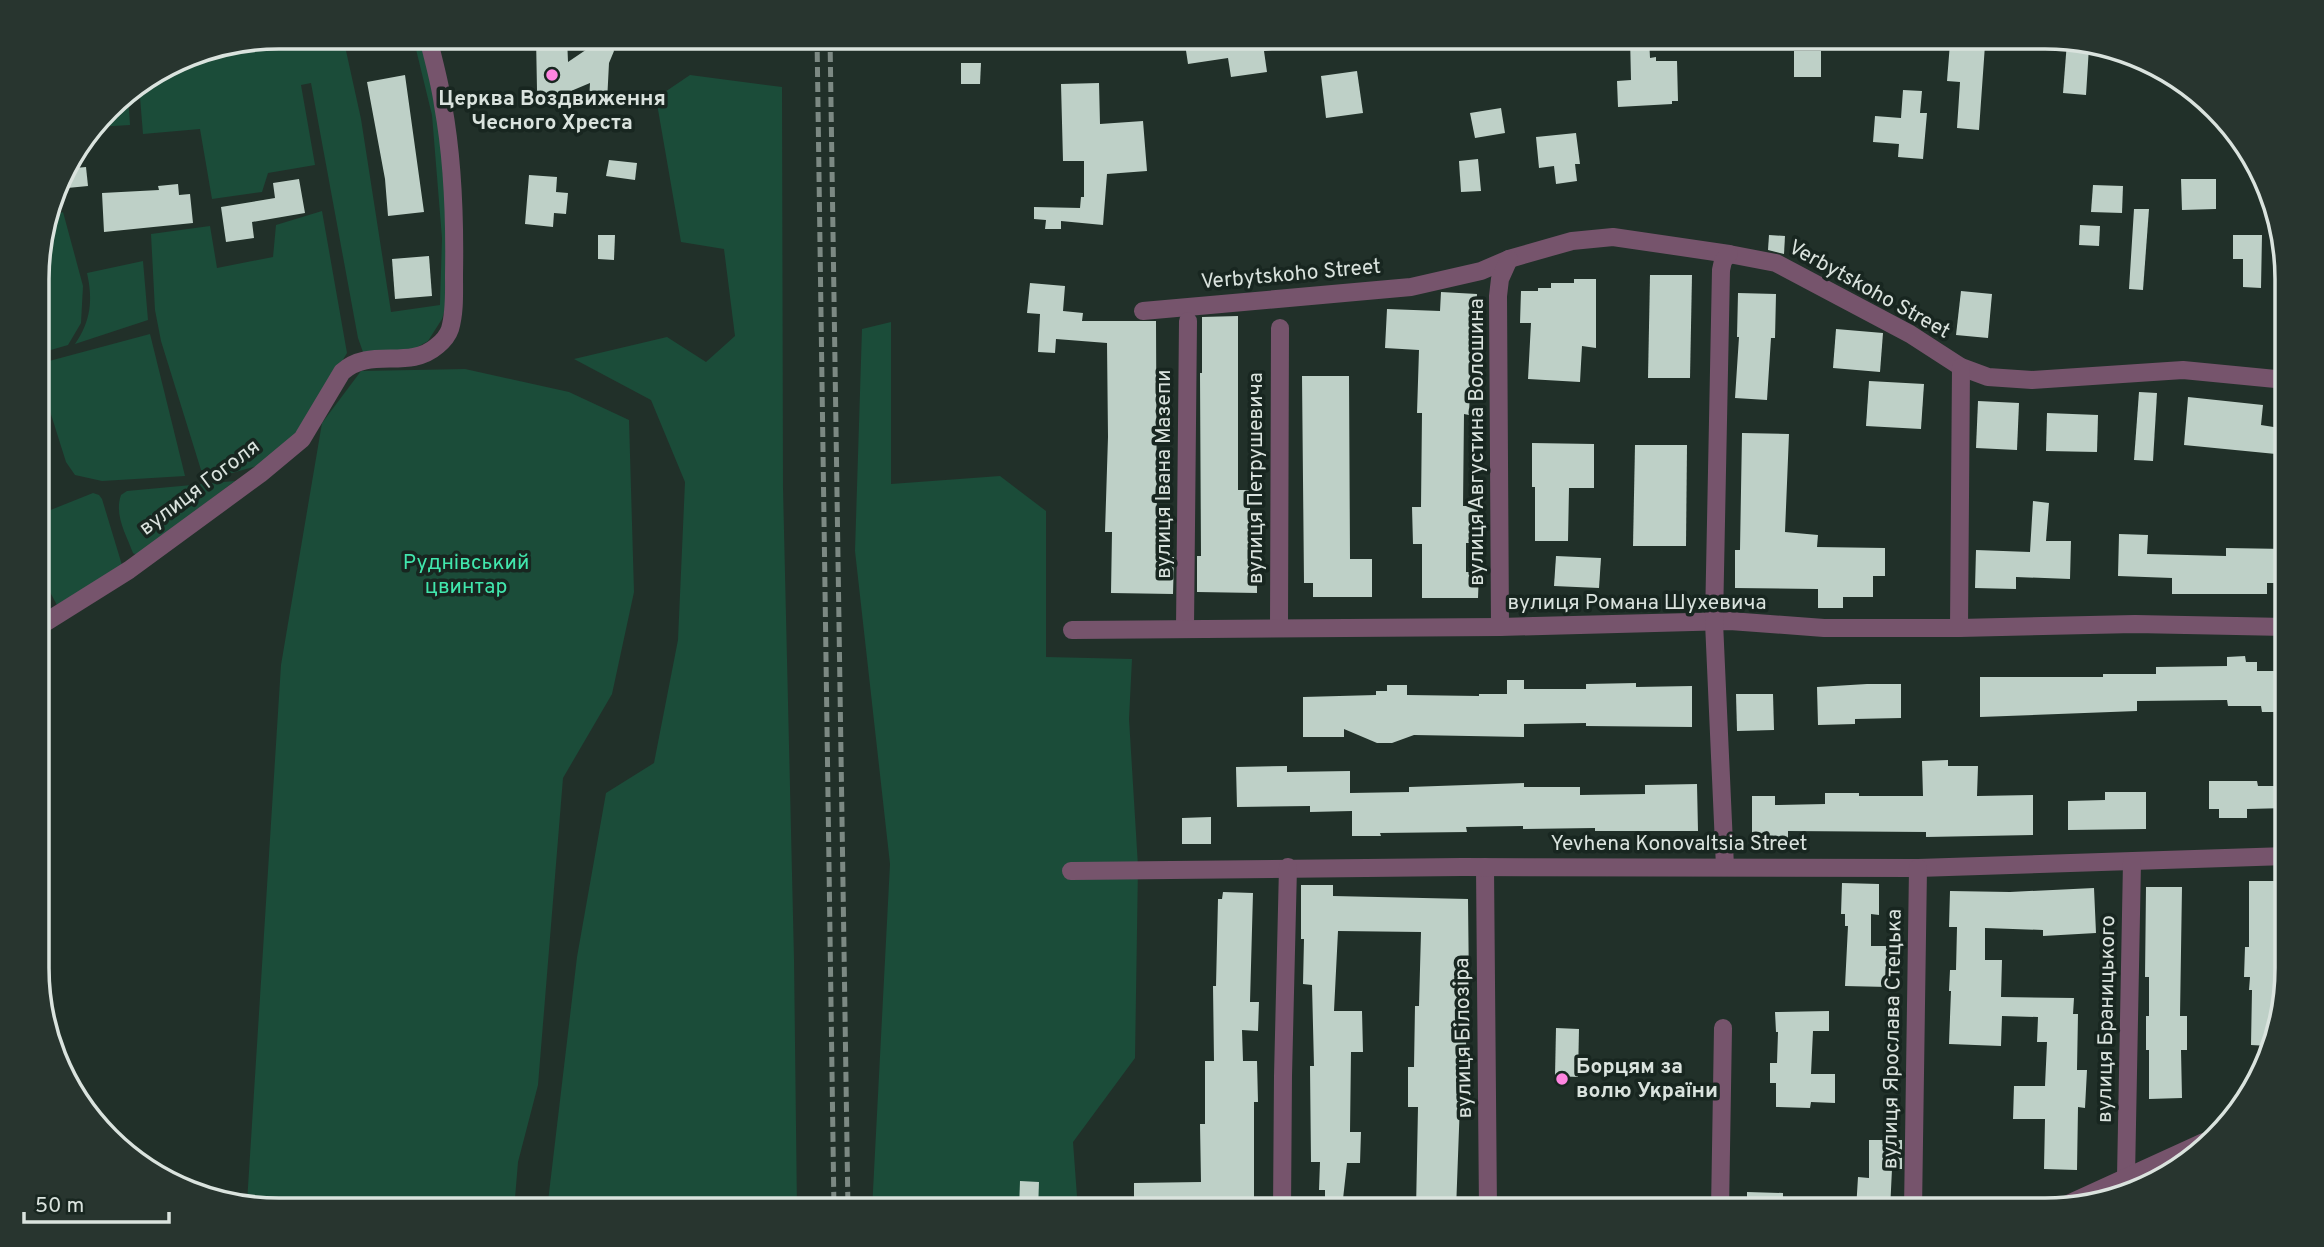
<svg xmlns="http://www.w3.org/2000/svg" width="2324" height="1247" font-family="Overpass,sans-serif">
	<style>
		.green { fill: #1b4c39 }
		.building { fill: #bed0c7 }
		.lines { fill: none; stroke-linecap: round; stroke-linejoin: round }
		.street { stroke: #76546c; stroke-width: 18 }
		.rail { stroke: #7c8983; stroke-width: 5; stroke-dasharray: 10 5; stroke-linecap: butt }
		.poi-dot { fill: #fe85e0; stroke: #182620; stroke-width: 2.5 }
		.labels { text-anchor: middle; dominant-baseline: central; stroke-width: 7; stroke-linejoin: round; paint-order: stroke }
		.poi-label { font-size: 21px; font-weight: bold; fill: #dae3de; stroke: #182620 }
		.street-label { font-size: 21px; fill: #dae3de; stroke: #182620 }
		.park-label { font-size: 21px; fill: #41e7ad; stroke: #182620 }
		.rim { fill: none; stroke: #dae3de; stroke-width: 3.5 }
	</style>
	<rect width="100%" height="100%" fill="#213029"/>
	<g class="green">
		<polygon points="279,37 343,37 361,119 391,312 440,305 442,238 432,115 413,37 422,37 442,130 449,237 446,306 442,319 428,341 407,353 393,355 363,352 358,338 311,83 301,85 315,165 268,173 262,192 212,199 200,129 143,134 139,85 187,55"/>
		<polygon points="690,75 782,87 783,488 794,959 797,1210 547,1210 577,957 606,793 654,763 678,640 685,482 651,400 574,359 667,337 706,362 735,336 724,249 681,242 656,98"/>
		<polygon points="128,92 130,125 96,127 119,97"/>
		<polygon points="322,211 347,353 296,437 267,463 232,473 207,472 201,470 161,341 155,310 151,234 210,226 217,268 273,257 276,225"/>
		<polygon points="63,212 83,286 81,323 68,345 37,354 37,263 49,218"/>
		<path d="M143,261L148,320L75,344C91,321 93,300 87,273Z"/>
		<polygon points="891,322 891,484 1000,476 1046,511 1046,657 1132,659 1129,719 1138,866 1135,1058 1073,1142 1078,1210 872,1210 890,864 855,551 862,329"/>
		<polygon points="150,334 185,476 102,481 75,475 66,462 38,373 38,364"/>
		<polygon points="465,369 569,392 629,420 634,592 612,694 563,778 538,1085 518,1162 514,1210 279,1210 247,1203 281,665 322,423 361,371"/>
		<path d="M235,481L136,555L133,553C126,534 114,515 121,495L127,491Z"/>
		<polygon points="93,493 99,495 102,499 122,565 57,605 38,570 38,515"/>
	</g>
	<g class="building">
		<polygon points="536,37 567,37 568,62 599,41 606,41 611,45 614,51 609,63 607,102 589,102 590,83 552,99 539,94 537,90"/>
		<polygon points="1184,37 1201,37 1202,41 1228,37 1296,37 1296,47 1264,51 1267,72 1231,77 1228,58 1188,64"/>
		<polygon points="1630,37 1649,37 1650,58 1656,57 1656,61 1677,61 1678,101 1672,101 1672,104 1618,107 1617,81 1631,80"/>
		<polygon points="2067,42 2089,47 2086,95 2063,93"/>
		<polygon points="1950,43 1985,45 1979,130 1957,128 1960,82 1947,81"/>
		<rect x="1794" y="51" width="27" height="26"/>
		<polygon points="961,63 981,63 980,84 961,84"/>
		<polygon points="1357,71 1363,113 1326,118 1321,76"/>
		<polygon points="405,75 424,212 388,216 385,179 367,82"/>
		<polygon points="1099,83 1100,124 1143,121 1147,171 1107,174 1103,225 1061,221 1061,229 1045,229 1046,220 1034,219 1034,207 1080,208 1081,197 1084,197 1084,161 1063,161 1061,84"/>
		<polygon points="1903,90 1922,91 1920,113 1927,113 1923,159 1898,157 1899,144 1873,142 1875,116 1901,118"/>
		<polygon points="1501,108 1505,133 1475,138 1470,113"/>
		<polygon points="1576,133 1580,164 1575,164 1577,181 1556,184 1554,166 1539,168 1536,137"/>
		<polygon points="1478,159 1481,191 1461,192 1459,161"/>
		<polygon points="609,160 637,163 635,180 606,176"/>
		<polygon points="86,167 88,186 57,189 64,169"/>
		<polygon points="529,175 557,177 556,192 568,193 566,214 554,213 553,227 525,224"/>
		<polygon points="299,179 305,213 252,222 254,238 226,242 221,207 275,198 273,183"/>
		<polygon points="2181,179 2216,179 2216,209 2182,210"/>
		<polygon points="178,184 179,195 190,194 193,223 104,232 102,193 159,190 158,186"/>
		<polygon points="2093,185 2123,186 2122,213 2091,212"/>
		<polygon points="2134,209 2149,209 2143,290 2129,289"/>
		<polygon points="2080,225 2100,226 2099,246 2079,245"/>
		<polygon points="598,235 615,235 614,260 598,259"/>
		<polygon points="1769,235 1785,236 1784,254 1768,250"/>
		<polygon points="2233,235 2262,235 2261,288 2243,287 2243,259 2233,259"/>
		<polygon points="429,256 432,296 395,299 392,259"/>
		<polygon points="1650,275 1692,275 1690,378 1648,378"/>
		<polygon points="1574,279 1596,279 1596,348 1582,346 1580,382 1528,379 1531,323 1520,323 1521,291 1538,291 1538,288 1551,288 1551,283 1574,283"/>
		<polygon points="1030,283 1065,286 1063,311 1083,313 1082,321 1156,321 1157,557 1174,557 1173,594 1111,593 1112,532 1105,532 1108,437 1107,343 1056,339 1055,353 1038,352 1040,314 1027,313"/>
		<polygon points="1961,291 1992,294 1988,338 1956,335"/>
		<polygon points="1441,292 1477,294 1473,357 1471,357 1469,415 1464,414 1463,506 1478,506 1478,543 1466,543 1466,572 1479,572 1478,598 1422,598 1422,544 1413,544 1412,507 1421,507 1422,413 1417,413 1419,350 1385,348 1387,309 1440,311"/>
		<polygon points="1738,293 1776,294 1775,338 1771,338 1767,400 1735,398 1739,337 1737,337"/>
		<polygon points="1238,316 1238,490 1250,490 1250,556 1257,556 1257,593 1197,592 1197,556 1201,556 1200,373 1202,373 1202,317"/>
		<polygon points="1836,329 1883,333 1880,372 1833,368"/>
		<polygon points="1302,376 1349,376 1350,559 1372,559 1372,597 1313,597 1313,583 1304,583"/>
		<polygon points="1869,381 1924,384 1921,429 1866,426"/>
		<polygon points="2139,392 2157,393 2153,461 2134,460"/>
		<polygon points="2188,397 2263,405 2261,425 2286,429 2286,455 2184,445"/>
		<polygon points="1978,401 2019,403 2017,450 1976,448"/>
		<polygon points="2047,413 2098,415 2097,452 2046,451"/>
		<polygon points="1742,433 1789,434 1785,532 1818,535 1817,547 1885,548 1885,576 1873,576 1873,597 1843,597 1843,608 1818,608 1818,589 1735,588 1735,550 1740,550"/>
		<polygon points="1532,443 1594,444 1594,488 1569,488 1568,541 1535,541 1535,487 1532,487"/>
		<polygon points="1635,445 1687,445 1686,546 1633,546"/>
		<polygon points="2033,501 2049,503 2046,541 2071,541 2070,579 2016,577 2016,589 1975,588 1976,550 2030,552"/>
		<polygon points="2119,534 2148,535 2147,554 2226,556 2226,548 2286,549 2286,583 2267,583 2267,594 2172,594 2172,578 2118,576"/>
		<polygon points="1556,556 1601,558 1599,588 1554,586"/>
		<polygon points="2245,656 2246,662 2257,662 2257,671 2286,671 2287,712 2262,712 2261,706 2228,706 2227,700 2137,701 2137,711 1980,717 1980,677 2103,677 2103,674 2156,674 2156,667 2227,666 2227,657"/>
		<polygon points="1507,680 1524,680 1524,689 1586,689 1586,684 1636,683 1636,687 1692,686 1692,727 1586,726 1586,723 1524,724 1524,737 1414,735 1392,743 1377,743 1344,729 1344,737 1303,737 1303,697 1376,695 1376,691 1387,691 1387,685 1407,685 1407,695 1479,696 1479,694 1507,694"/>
		<polygon points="1867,684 1901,684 1901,718 1855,719 1855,724 1818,725 1817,687"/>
		<polygon points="1736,694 1773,694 1774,730 1737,731"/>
		<polygon points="1948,760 1948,766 1978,766 1977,796 2033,795 2033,835 1926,837 1926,832 1788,831 1788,838 1752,839 1752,796 1775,796 1775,805 1825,804 1825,793 1859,793 1859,796 1923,796 1922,761"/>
		<polygon points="1287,766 1287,772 1350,771 1350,793 1409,792 1409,787 1524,783 1524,787 1580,787 1580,795 1645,794 1645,785 1697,784 1698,831 1595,831 1595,828 1523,829 1523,826 1466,827 1467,832 1380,833 1381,836 1352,836 1352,811 1310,812 1310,806 1237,807 1236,767"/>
		<polygon points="2209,781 2257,781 2258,786 2287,786 2287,808 2247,809 2247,818 2219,818 2219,809 2209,809"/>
		<polygon points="2105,792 2146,792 2146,829 2068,830 2068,801 2105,800"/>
		<polygon points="1211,817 1211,844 1182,844 1182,818"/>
		<polygon points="2249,881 2287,881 2286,972 2269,1046 2251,1045 2252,990 2249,990 2250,977 2244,977 2245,947 2249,947"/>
		<polygon points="1842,883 1879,884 1879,915 1871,914 1871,946 1890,946 1888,987 1845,986 1848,926 1845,926 1845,914 1841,914"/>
		<polygon points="1301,885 1333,885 1333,896 1468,899 1469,990 1467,990 1466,1048 1462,1048 1456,1210 1416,1210 1418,1107 1408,1107 1408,1067 1414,1067 1415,1006 1419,1006 1421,932 1338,931 1334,1011 1362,1011 1363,1052 1351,1052 1350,1132 1361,1132 1360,1163 1347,1163 1343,1199 1325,1198 1325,1190 1319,1190 1320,1162 1311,1162 1310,1066 1314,1066 1312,985 1303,984 1304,939 1301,939"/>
		<polygon points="2146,887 2182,887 2180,1016 2187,1016 2187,1050 2181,1050 2182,1098 2149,1099 2149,1050 2146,1050 2146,1016 2149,1016 2149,977 2145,977"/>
		<polygon points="2094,888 2096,933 2043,936 2043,930 1985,928 1985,960 2002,960 2001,997 2074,998 2073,1014 2078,1014 2077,1070 2087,1070 2085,1108 2078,1107 2077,1170 2044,1169 2045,1119 2013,1119 2014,1086 2045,1086 2047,1042 2037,1042 2038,1017 2002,1016 2001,1046 1949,1044 1951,991 1949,991 1950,970 1956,970 1957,927 1949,927 1950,891 2010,892"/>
		<polygon points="1223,892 1253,893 1250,1002 1259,1002 1258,1031 1242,1030 1243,1061 1257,1061 1258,1102 1254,1102 1254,1210 1134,1210 1134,1183 1201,1182 1200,1124 1205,1124 1205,1061 1214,1061 1213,986 1216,986 1218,899 1222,899"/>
		<polygon points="1829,1011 1829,1031 1813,1031 1811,1074 1835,1074 1835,1103 1811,1102 1810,1108 1776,1107 1776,1083 1770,1083 1770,1063 1777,1063 1778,1032 1776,1032 1775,1012"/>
		<polygon points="1556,1028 1579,1029 1578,1077 1555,1076"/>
		<polygon points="1869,1140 1902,1140 1902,1169 1892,1169 1890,1210 1856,1210 1858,1177 1869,1178"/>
		<polygon points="1020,1181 1039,1182 1038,1210 1019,1210"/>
		<polygon points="1747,1192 1783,1193 1783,1210 1747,1210"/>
	</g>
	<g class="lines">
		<g class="street">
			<polyline points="1143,311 1411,287 1481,271 1509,259 1572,241 1613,237 1729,254 1776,263 1910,334 1961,367 1988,377 2032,380 2183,370 2286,380"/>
			<path d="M38,627L129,570L260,474L302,439L342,372C371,346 408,371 437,346C442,342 448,335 450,329C455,312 454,293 454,275C455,219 453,160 443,105C440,82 433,59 428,37"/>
			<polyline points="1279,627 1280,328"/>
			<polyline points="1500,627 1498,296 1500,279 1509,259"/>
			<polyline points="1185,628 1188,321"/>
			<polyline points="1959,628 1961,367"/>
			<polyline points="1072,630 1500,627 1730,621 1824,628 1959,628 2135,624 2286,627"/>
			<polyline points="1485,867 1488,1210"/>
			<polyline points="1725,867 1714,622 1721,270 1723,261 1729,254"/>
			<polyline points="1071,871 1462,867 1918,868 2287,856"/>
			<polyline points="2126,1177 2132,862"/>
			<polyline points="1282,1210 1283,1076 1288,867"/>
			<polyline points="1720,1210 1723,1028"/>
			<polyline points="1913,1210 1918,868"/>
			<polyline points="2055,1210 2204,1142"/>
		</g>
		<g class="rail">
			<polyline points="817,37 834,1210"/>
			<polyline points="830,37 848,1210"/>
		</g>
	</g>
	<g class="poi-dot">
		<circle cx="552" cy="75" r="7"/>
		<circle cx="1562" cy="1079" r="7"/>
	</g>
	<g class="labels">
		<g class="poi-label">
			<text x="552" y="99">Церква Воздвиження<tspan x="552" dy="24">Чесного Хреста</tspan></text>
			<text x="1576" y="1067" text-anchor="start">Борцям за<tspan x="1576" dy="24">волю України</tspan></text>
		</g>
		<g class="street-label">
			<text transform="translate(1291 275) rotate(-5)">Verbytskoho Street</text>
			<text transform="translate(1869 290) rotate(29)">Verbytskoho Street</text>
			<text transform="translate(1477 442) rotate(-90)">вулиця Августина Волошина</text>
			<text transform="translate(1164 474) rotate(-90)">вулиця Івана Мазепи</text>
			<text transform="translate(1256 478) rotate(-90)">вулиця Петрушевича</text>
			<text transform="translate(200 488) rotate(-37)">вулиця Гоголя</text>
			<text x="1637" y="603">вулиця Романа Шухевича</text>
			<text x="1679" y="844">Yevhena Konovaltsia Street</text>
			<text transform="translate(2107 1019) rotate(-89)">вулиця Браницького</text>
			<text transform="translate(1464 1038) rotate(-91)">вулиця Білозіра</text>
			<text transform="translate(1893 1039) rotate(-89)">вулиця Ярослава Стецька</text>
		</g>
		<g class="park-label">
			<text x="466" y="563">Руднівський<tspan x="466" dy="24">цвинтар</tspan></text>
		</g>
	</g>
	<path d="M0 0H2324V1247H0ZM279 49H2045A230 230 0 0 1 2275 279V968A230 230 0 0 1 2045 1198H279A230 230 0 0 1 49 968V279A230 230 0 0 1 279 49Z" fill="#28352f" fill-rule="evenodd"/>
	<path class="rim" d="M279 49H2045A230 230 0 0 1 2275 279V968A230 230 0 0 1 2045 1198H279A230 230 0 0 1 49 968V279A230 230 0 0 1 279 49Z"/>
	<path d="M24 1212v10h145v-10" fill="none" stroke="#dae3de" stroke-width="3.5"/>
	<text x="35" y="1212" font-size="21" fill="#dae3de" stroke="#182620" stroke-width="5" paint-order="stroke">50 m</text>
</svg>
